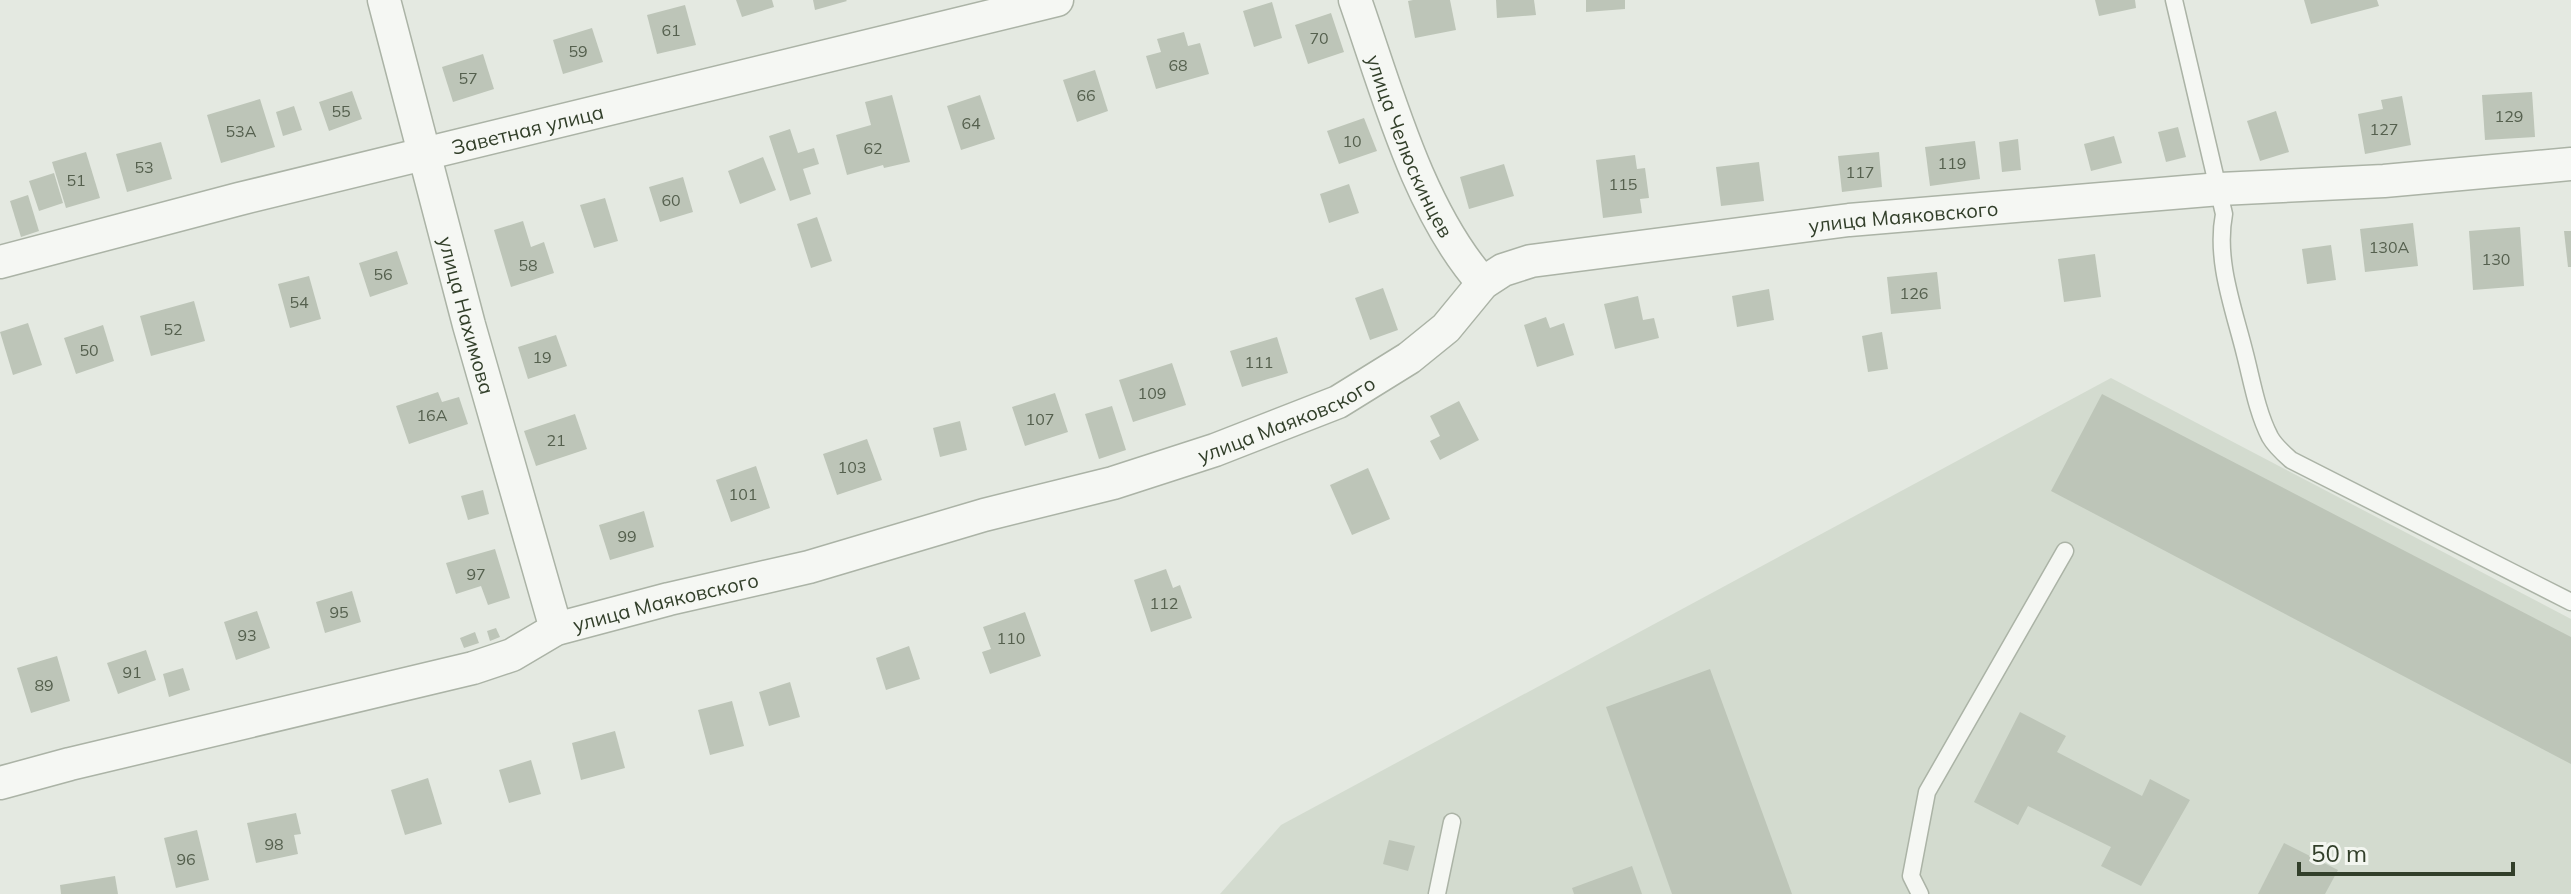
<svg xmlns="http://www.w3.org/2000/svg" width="2571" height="894" font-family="Mulish,sans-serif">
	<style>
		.built { fill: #d3dbcf }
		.building { fill: #bdc5b8 }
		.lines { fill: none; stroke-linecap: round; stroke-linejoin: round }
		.service-casing { stroke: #abb3a6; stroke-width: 19 }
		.minor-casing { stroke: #abb3a6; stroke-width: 35 }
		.service { stroke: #f5f7f3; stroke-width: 16 }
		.minor { stroke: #f5f7f3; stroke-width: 32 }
		.labels { text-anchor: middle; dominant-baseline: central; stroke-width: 8; stroke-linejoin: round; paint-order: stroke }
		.number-label { font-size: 16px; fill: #55604e }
		.street-label { font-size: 20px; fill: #323f2a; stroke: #f3f6f0 }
	</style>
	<rect width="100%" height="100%" fill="#e4e9e1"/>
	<polygon class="built" points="2111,378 2571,619 2571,894 1220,894 1281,825"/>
	<g class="building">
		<polygon points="736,0 772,0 774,7 742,17"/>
		<polygon points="813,0 846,0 847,1 815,10"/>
		<polygon points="1413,0 1450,0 1456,30 1415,38 1408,1"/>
		<polygon points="1496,0 1534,0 1536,15 1497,18"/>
		<polygon points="1586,0 1625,0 1625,9 1586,12"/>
		<polygon points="2095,0 2135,0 2136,8 2099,16"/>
		<polygon points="2304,0 2377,0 2379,6 2311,24"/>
		<polygon points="1272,2 1282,38 1254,47 1243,11"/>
		<polygon points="685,5 696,45 657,54 647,15"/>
		<polygon points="1331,13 1344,52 1308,64 1295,25"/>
		<polygon points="592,28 603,62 563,74 553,40"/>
		<polygon points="1184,32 1188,46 1200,43 1209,74 1156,89 1146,56 1161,52 1157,39"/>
		<polygon points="483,54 494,89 453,102 442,67"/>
		<polygon points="1095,70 1108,111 1077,122 1063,80"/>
		<polygon points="352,91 362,119 329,131 319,102"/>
		<polygon points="2532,92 2535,137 2485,140 2482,95"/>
		<polygon points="892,95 910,162 884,168 883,165 847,175 836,135 871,125 865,102"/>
		<polygon points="980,95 995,139 961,150 947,106"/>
		<polygon points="2402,96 2411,145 2365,154 2358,114 2383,109 2381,100"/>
		<polygon points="260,99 275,147 221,163 207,115"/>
		<polygon points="294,106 302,130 283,136 276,112"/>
		<polygon points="2276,111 2289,152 2260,161 2247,121"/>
		<polygon points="1364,118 1377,151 1339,164 1327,131"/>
		<polygon points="2178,127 2186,157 2166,162 2158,132"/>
		<polygon points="790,129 798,153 814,148 819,164 803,169 811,194 790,201 769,136"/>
		<polygon points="2114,136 2122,163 2091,171 2084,144"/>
		<polygon points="2018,139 2021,170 2002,172 1999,142"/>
		<polygon points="1975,141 1980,179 1930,186 1925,147"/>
		<polygon points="161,142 172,179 127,192 116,154"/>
		<polygon points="86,152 100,198 66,208 52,162"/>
		<polygon points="1879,152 1882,187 1842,192 1838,156"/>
		<polygon points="1635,155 1637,169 1645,168 1649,198 1640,199 1642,213 1603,218 1596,160"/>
		<polygon points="763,157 776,190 740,204 728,171"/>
		<polygon points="1759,162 1764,201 1721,206 1716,167"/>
		<polygon points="1504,164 1514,196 1469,209 1460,177"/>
		<polygon points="54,173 63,203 39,211 29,181"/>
		<polygon points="683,177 693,212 660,222 649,187"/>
		<polygon points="1349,184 1359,213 1329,223 1320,194"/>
		<polygon points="28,195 39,231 21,237 10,201"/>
		<polygon points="605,198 618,241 594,248 580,205"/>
		<polygon points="817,217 832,261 811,268 797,224"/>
		<polygon points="523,221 531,247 544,242 554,273 511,287 494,230"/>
		<polygon points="2413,223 2418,266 2365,272 2360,229"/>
		<polygon points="2520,227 2524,286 2473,290 2469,231"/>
		<polygon points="2564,231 2571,231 2571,267 2568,267"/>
		<polygon points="2331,245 2336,280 2307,284 2302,249"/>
		<polygon points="397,251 408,284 370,297 359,263"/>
		<polygon points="2095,254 2101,297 2064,302 2058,259"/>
		<polygon points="1937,272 1941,309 1891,314 1887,277"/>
		<polygon points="309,276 321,319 290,328 278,284"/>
		<polygon points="1383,288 1398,330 1370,340 1355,298"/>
		<polygon points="1769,289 1774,320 1737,327 1732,296"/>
		<polygon points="1638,296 1643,320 1654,318 1659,338 1615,349 1604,304"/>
		<polygon points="194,301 205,341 151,356 140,316"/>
		<polygon points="1546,317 1550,328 1564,323 1574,355 1537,367 1524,325"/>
		<polygon points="28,323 42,365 13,375 0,332"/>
		<polygon points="103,325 114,361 76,374 64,338"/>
		<polygon points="1882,332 1888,369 1868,372 1862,336"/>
		<polygon points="556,335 567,366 528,379 518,347"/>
		<polygon points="1277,337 1288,373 1242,387 1230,351"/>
		<polygon points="1172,363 1186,405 1133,422 1119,380"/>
		<polygon points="438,392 442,402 459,397 468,424 409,444 396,406"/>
		<polygon points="1055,393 1068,432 1025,446 1012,407"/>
		<polygon points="2102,394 2571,637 2571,764 2051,491"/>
		<polygon points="1459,401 1479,440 1440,460 1430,441 1440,436 1430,416"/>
		<polygon points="1112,406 1126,450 1099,459 1085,414"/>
		<polygon points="575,414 587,449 536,466 524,431"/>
		<polygon points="960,421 967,450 940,457 933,428"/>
		<polygon points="867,439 882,480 837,495 823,454"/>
		<polygon points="756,466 770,508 731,522 716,480"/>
		<polygon points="1368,468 1390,519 1352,535 1330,485"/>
		<polygon points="483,490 489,514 468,520 461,496"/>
		<polygon points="644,511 654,547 610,560 599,525"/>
		<polygon points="495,549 510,598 488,605 481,586 456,594 446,563"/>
		<polygon points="1166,569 1173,588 1180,585 1192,618 1151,632 1134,580"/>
		<polygon points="352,591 361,622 325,633 316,602"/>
		<polygon points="257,611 270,648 236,660 224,622"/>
		<polygon points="1025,612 1041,656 990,674 982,652 991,649 983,627"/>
		<polygon points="496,628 500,637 490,641 487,631"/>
		<polygon points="475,632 479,643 464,648 460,638"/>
		<polygon points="909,646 920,679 886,690 876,658"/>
		<polygon points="146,650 156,680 118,694 107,663"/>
		<polygon points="57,656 70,701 31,713 17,668"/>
		<polygon points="183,668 190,690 169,697 163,674"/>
		<polygon points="1710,669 1792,894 1672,894 1606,707"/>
		<polygon points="790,682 800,717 769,726 759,692"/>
		<polygon points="732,701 744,746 710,755 698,710"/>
		<polygon points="2020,712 2066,736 2057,752 2142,796 2150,779 2190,800 2141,886 2101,866 2111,847 2028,806 2018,825 1974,802"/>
		<polygon points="615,731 625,768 581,780 572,743"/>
		<polygon points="531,760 541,794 509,803 499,770"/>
		<polygon points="428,778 442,824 405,835 391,790"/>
		<polygon points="296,813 301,834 294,835 298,854 256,863 247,823"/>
		<polygon points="197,830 209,880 176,888 164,838"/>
		<polygon points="1389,840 1415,846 1408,871 1383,864"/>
		<polygon points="2284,843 2338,870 2325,894 2258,894"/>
		<polygon points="1632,866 1642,894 1574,894 1572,888"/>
		<polygon points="115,876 118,894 61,894 60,885"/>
	</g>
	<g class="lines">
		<defs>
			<g id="service">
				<path d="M2174,0L2224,214C2215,261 2234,309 2245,354C2252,381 2257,412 2270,437C2275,446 2283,453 2291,460L2571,602"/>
				<polyline points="1437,894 1452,822"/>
				<polyline points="1920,894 1911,876 1927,792 2065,551"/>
			</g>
			<g id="minor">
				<path id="s1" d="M384,0L469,325L556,629"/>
				<path id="s2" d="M1355,0C1387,91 1418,210 1483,283"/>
				<path id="s3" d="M0,262L239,199L1057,0"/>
				<path id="s4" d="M0,783L70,764L473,668L512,655L556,629L669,599L809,567L984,515L1113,483L1215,450L1338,402L1409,358L1446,328L1483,283L1503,270L1531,261L1849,220L2220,189L2384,181L2571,164"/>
			</g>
		</defs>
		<use href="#service" class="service-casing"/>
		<use href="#minor" class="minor-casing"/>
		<use href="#service" class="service"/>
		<use href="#minor" class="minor"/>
	</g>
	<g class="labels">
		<g class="number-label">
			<text x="671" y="30">61</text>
			<text x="1319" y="38">70</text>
			<text x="578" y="51">59</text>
			<text x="1178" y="65">68</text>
			<text x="468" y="78">57</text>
			<text x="1086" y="95">66</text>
			<text x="341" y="111">55</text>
			<text x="2509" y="116">129</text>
			<text x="971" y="123">64</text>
			<text x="2384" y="129">127</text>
			<text x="241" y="131">53А</text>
			<text x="1352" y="141">10</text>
			<text x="873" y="148">62</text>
			<text x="1952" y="163">119</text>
			<text x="144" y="167">53</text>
			<text x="1860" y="172">117</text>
			<text x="76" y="180">51</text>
			<text x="1623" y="184">115</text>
			<text x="671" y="200">60</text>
			<text x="2389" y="247">130А</text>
			<text x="2496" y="259">130</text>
			<text x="528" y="265">58</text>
			<text x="383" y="274">56</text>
			<text x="1914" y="293">126</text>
			<text x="299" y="302">54</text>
			<text x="173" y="329">52</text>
			<text x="89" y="350">50</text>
			<text x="542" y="357">19</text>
			<text x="1259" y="362">111</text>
			<text x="1152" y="393">109</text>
			<text x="432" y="415">16А</text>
			<text x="1040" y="419">107</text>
			<text x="556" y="440">21</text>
			<text x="852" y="467">103</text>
			<text x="743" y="494">101</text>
			<text x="627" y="536">99</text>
			<text x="476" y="574">97</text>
			<text x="1164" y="603">112</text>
			<text x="339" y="612">95</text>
			<text x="247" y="635">93</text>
			<text x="1011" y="638">110</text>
			<text x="132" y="672">91</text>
			<text x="44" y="685">89</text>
			<text x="274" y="844">98</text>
			<text x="186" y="859">96</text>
		</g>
		<g class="street-label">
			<text stroke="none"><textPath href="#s3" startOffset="544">Заветная улица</textPath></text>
			<text stroke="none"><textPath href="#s2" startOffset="156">улица Челюскинцев</textPath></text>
			<text stroke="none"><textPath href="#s4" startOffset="2012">улица Маяковского</textPath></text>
			<text stroke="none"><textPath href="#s1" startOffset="326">улица Нахимова</textPath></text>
			<text stroke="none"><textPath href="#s4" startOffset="1340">улица Маяковского</textPath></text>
			<text stroke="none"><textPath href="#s4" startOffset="692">улица Маяковского</textPath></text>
		</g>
	</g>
	<path d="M2299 862v12h214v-12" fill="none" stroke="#323f2a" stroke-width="4"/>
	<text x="2311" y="862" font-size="24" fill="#323f2a" stroke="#f3f6f0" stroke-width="6" paint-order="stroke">50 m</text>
</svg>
